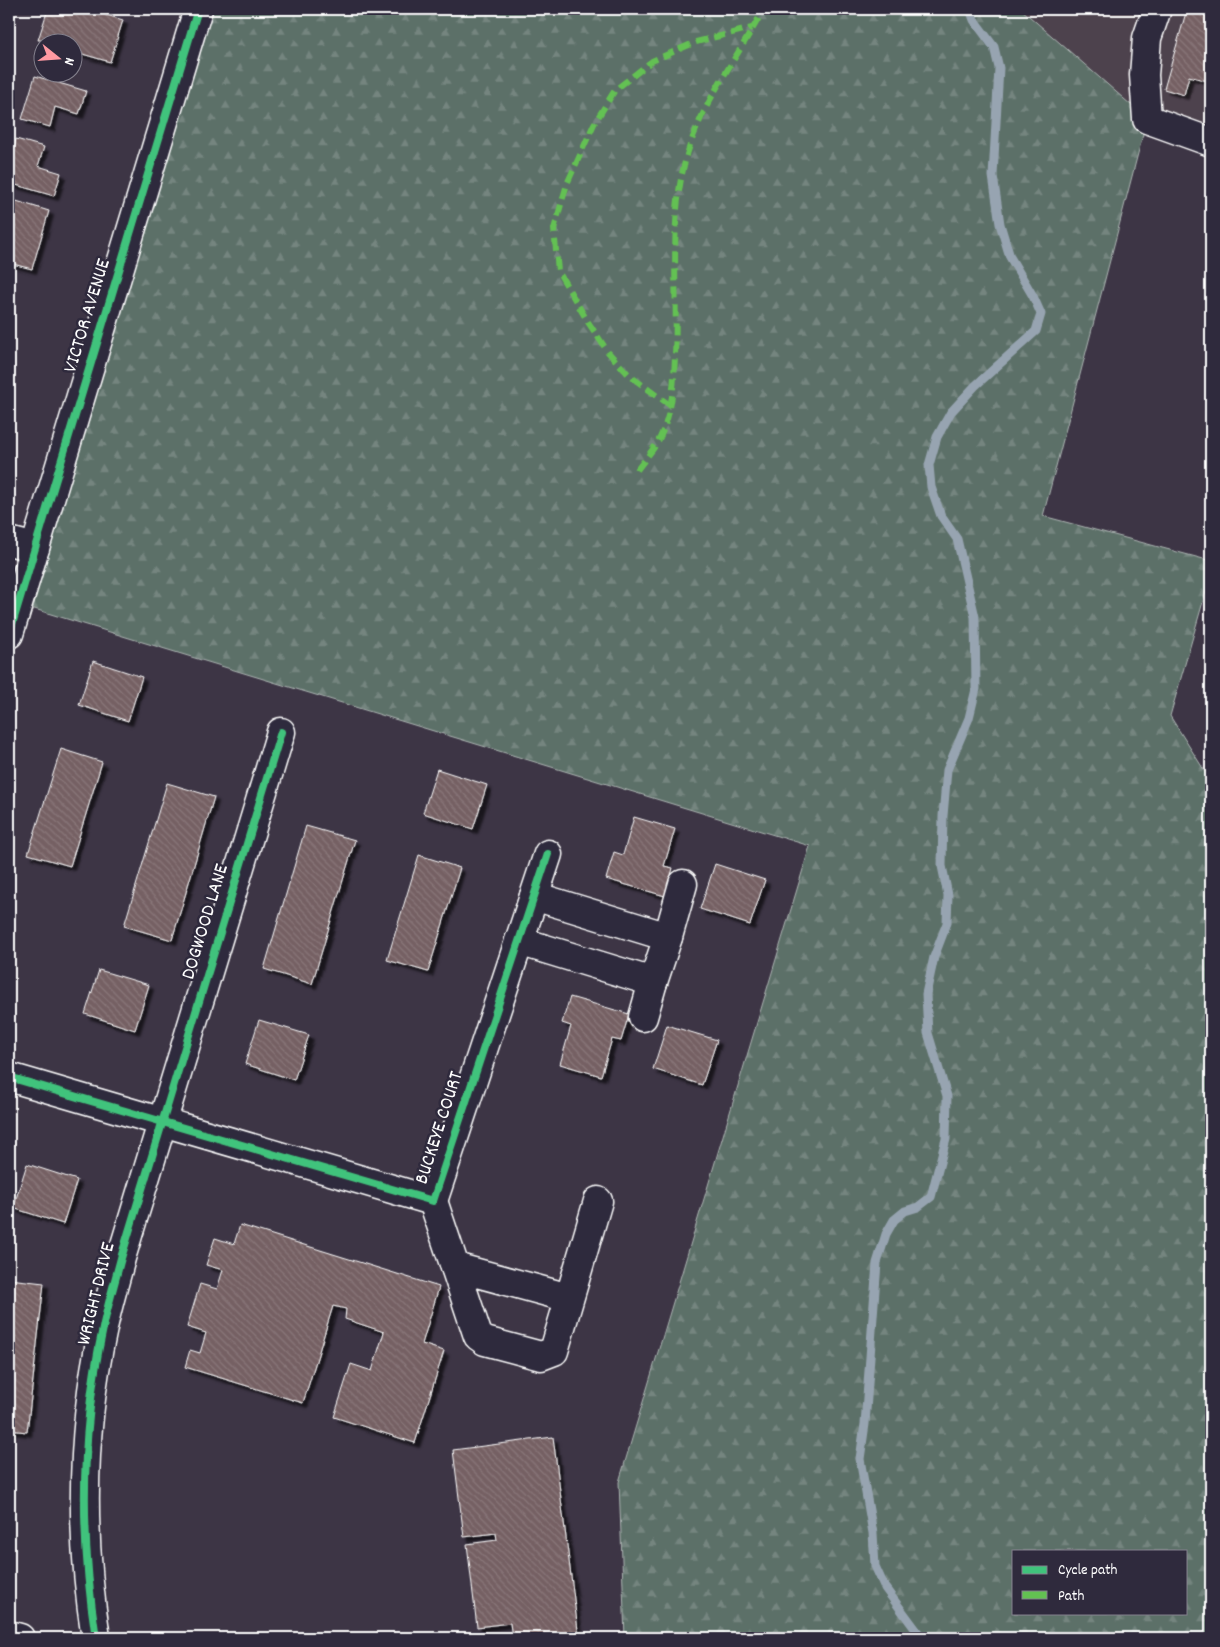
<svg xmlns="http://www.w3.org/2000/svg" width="1220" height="1647" font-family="Dekko,sans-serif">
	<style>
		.built { fill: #4e424e }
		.forest { fill: url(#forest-firs); stroke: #aeb7b4; fill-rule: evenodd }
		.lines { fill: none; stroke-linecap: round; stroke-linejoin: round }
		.stream { stroke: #97a4b1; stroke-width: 9 }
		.building { fill: url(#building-back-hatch); stroke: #fff; filter: url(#shadow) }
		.minor-casing { stroke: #fff; stroke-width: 31 }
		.minor { stroke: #2f2a3d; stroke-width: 28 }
		.quiet { stroke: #63c152; stroke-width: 6; stroke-dasharray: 12 6; stroke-linecap: butt }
		.cycleway-casing { stroke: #2f2a3d; stroke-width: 11 }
		.cycleway { stroke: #40c37c; stroke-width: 8 }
		.labels { text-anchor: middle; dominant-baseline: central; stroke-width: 5; stroke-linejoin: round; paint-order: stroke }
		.street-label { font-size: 20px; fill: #fff; stroke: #2f2a3d }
	</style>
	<defs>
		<pattern id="forest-firs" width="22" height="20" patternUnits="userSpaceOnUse" patternTransform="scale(1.25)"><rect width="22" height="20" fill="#5c6f68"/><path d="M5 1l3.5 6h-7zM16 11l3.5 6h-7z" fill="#74857f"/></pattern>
		<pattern id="building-back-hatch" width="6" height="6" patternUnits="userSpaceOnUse" patternTransform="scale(1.25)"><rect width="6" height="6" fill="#756063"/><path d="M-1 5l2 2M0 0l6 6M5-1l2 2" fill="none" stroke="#8a787a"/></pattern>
		<filter id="shadow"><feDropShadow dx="4.5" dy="4.5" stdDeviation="1" flood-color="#0009"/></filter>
	</defs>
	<rect width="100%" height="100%" fill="#3d3545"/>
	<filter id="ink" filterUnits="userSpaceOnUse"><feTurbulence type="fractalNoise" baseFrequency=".02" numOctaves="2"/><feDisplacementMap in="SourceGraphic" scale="10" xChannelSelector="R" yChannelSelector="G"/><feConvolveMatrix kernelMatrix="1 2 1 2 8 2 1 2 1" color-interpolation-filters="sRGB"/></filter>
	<g filter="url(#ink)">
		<polygon class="built" points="1021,9 1211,9 1211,142 1147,119"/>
		<path class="forest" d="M198,9H1021L1147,119L1043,516L1211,561V574L1170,716L1211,781V1638H625L619,1482L810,846L18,604ZM1014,1551H1186V1613H1014Z"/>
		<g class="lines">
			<polyline class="stream" points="922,1638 885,1588 875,1566 873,1533 860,1459 865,1424 877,1263 886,1234 894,1220 905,1211 918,1207 931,1197 946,1139 947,1096 928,1033 926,994 934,957 947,923 948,895 942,866 943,816 947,770 969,718 976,689 975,617 957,539 941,516 931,487 929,465 937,437 951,412 975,386 1036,331 1041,314 1033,296 1010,257 1000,224 993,176 999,68 994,47 974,20 970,9"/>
		</g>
		<g class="building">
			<polygon points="48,9 86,9 123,20 110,62 72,51 72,42 38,40"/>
			<polygon points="1187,9 1211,9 1211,82 1189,76 1184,95 1164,89"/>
			<polygon points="35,76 86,91 79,114 55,107 50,127 22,119"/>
			<polygon points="16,139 44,147 38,166 61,173 54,196 9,183 9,164"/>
			<polygon points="13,200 49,211 32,269 9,263 9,213"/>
			<polygon points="93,661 142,677 128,721 79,705"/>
			<polygon points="61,749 102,762 70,866 28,854"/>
			<polygon points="437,769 487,785 473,829 423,813"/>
			<polygon points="167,783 214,797 172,940 124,926"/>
			<polygon points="634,817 675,829 664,866 673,868 665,896 606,879 614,852 623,855"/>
			<polygon points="306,826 355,840 312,984 264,969"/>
			<polygon points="419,855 460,868 428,972 387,960"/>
			<polygon points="715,864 765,880 750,925 700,909"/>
			<polygon points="99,970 149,985 135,1030 85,1014"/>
			<polygon points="570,997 629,1014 621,1041 612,1039 601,1076 560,1064 571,1026 562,1023"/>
			<polygon points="259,1020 309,1035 294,1080 245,1064"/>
			<polygon points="667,1025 717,1040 702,1085 653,1069"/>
			<polygon points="27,1164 77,1180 63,1224 13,1208"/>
			<polygon points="240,1225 439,1287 422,1344 444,1351 415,1443 334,1417 351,1364 372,1371 384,1332 345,1319 346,1309 333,1306 303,1403 185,1367 190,1350 200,1353 206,1333 187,1327 200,1284 217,1289 223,1270 206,1265 215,1238 234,1244"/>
			<polygon points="9,1279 44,1283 27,1432 9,1430"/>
			<polygon points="553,1437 579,1638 512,1638 510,1623 477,1627 467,1544 497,1540 496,1533 464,1537 453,1450"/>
		</g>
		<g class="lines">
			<defs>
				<g id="minor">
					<polyline points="1157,9 1147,38 1144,75 1147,119 1211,142"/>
					<polyline points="9,541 35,548"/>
					<polyline points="9,634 198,9"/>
					<polyline points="668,937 683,884"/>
					<polyline points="519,941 653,982 668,937 534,896"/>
					<polyline points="643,1017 653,982"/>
					<polyline points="9,1077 433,1201 548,854"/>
					<polyline points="433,1201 478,1336 485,1341 541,1356 554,1351 598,1201"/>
					<polyline points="455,1267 569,1298"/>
					<polyline points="9,1635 20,1638"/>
					<path d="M96,1638C80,1536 81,1429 103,1328C108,1304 115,1281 121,1258L281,732"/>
				</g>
			</defs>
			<use href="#minor" class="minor-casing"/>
			<use href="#minor" class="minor"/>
			<g class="quiet">
				<polyline points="671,406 630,376 608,352 588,322 558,271 554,229 567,184 594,124 615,90 652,61 696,42 752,28"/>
				<path d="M637,470C645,459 657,446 662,433C673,407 674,382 675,355C678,295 670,233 682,174C696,109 733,65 764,9"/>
			</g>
			<defs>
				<g id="cycleway">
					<polyline points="9,634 198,9"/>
					<polyline points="9,1077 433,1201 548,854"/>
					<path d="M96,1638C80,1536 81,1429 103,1328C108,1304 115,1281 121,1258L281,732"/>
				</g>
			</defs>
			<use href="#cycleway" class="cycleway-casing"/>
			<use href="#cycleway" class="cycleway"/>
		</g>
	</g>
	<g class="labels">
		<g class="street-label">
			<text transform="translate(88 316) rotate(-73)">VICTOR AVENUE</text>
			<text transform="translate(206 922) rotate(-73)">DOGWOOD LANE</text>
			<text transform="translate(440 1128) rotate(-72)">BUCKEYE COURT</text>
			<text transform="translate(97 1294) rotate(-76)">WRIGHT DRIVE</text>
		</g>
	</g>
	<rect width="1220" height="1647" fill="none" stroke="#2f2a3d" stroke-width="30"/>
	<rect x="15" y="15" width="1190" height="1617" fill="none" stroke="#fff" stroke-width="2" filter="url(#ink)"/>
	<rect x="1012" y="1550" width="175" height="65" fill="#2f2a3d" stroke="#827f8b"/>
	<rect x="1022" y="1566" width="25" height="8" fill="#40c37c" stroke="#827f8b"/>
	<text x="1058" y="1574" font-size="15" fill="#ffffff">Cycle path</text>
	<rect x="1022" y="1591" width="25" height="8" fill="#63c152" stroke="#827f8b"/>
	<text x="1058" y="1600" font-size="15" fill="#ffffff">Path</text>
	<g transform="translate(58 58) rotate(107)"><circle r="24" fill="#2f2a3d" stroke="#827f8b"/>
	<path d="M0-4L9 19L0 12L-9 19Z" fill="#ff9aa2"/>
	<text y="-8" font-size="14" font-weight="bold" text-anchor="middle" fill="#ffffff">N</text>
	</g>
</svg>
